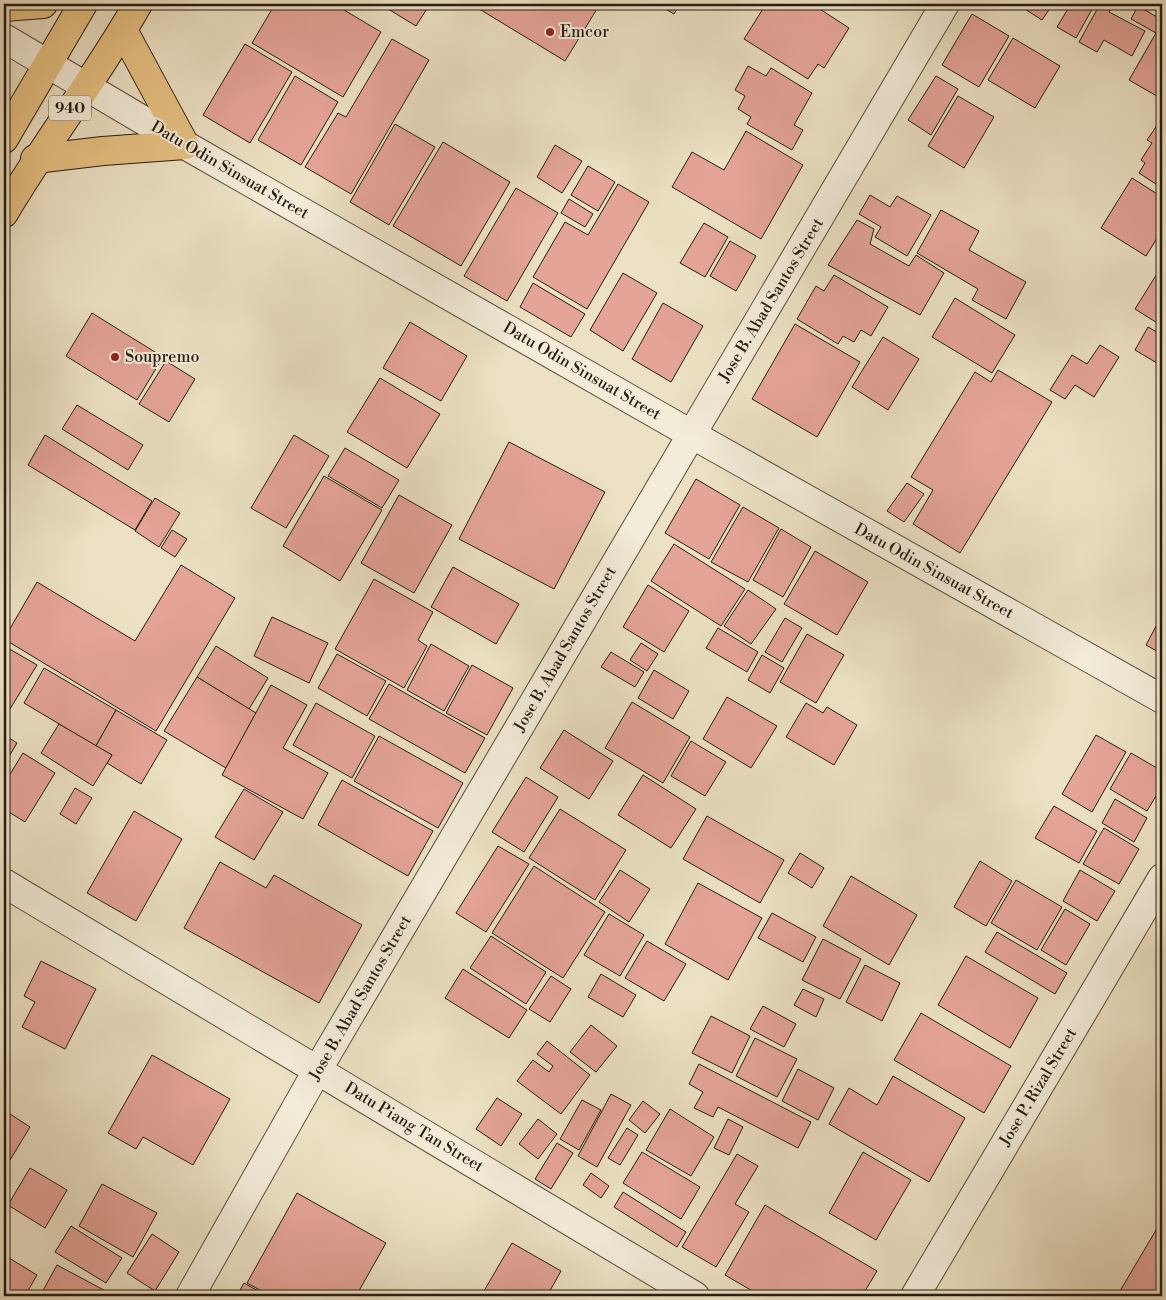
<svg xmlns="http://www.w3.org/2000/svg" width="1166" height="1300" font-family="'Libre Bodoni',serif">
	<style>
		.building { fill: #e4a498; stroke: #261c11 }
		.lines { fill: none; stroke-linecap: round; stroke-linejoin: round }
		.minor-casing { stroke: #584d3e; stroke-width: 30 }
		.tertiary-casing { stroke: #584d3e; stroke-width: 30 }
		.trunk-casing { stroke: #261c11; stroke-width: 30 }
		.minor { stroke: #f3ecd9; stroke-width: 28 }
		.tertiary { stroke: #f3ecd9; stroke-width: 28 }
		.trunk { stroke: #e6c082; stroke-width: 28 }
		.poi-dot { fill: #8f2418; stroke: #f3ecd9; stroke-width: 2 }
		.labels { text-anchor: middle; dominant-baseline: central; stroke-width: 4; stroke-linejoin: round; paint-order: stroke }
		.shield { fill: #f3ecd9; stroke: #645a4d; stroke-width: 1 }
		.shield-label { font-size: 15px; font-weight: bold; fill: #261c11 }
		.poi-label { font-size: 16px; fill: #261c11; stroke: #f3ecd9; text-anchor: start }
		.street-label { font-size: 16px; fill: #261c11; stroke: #f3ecd9 }
	</style>
	<rect width="100%" height="100%" fill="#ece1c4"/>
	<filter id="stains"><feTurbulence type="fractalNoise" baseFrequency=".004" numOctaves="4"/><feColorMatrix values="0 0 0 0 .2 0 0 0 0 .09 0 0 0 0 .02 0 0 0 .5 -.17"/></filter>
	<radialGradient id="worn" r=".72"><stop offset=".6" stop-color="#630" stop-opacity="0"/><stop offset="1" stop-color="#630" stop-opacity=".3"/></radialGradient>
	<g class="building">
		<polygon points="275,4 334,4 381,32 343,97 252,43"/>
		<polygon points="380,4 430,4 416,26"/>
		<polygon points="471,4 600,4 565,61"/>
		<polygon points="657,4 680,4 674,14"/>
		<polygon points="766,4 812,4 849,28 824,68 818,64 808,79 744,39"/>
		<polygon points="1017,4 1053,4 1042,20"/>
		<polygon points="1071,4 1095,4 1076,38 1057,27"/>
		<polygon points="1100,4 1113,4 1109,12 1145,31 1132,56 1104,40 1097,52 1079,42"/>
		<polygon points="1159,4 1162,4 1162,14 1155,10"/>
		<polygon points="1138,6 1162,20 1162,99 1129,80 1156,33 1131,19"/>
		<polygon points="972,14 1009,36 979,87 942,65"/>
		<polygon points="1013,38 1060,66 1035,108 988,80"/>
		<polygon points="392,39 429,60 351,194 305,167 338,113 346,117"/>
		<polygon points="245,44 292,72 250,143 203,115"/>
		<polygon points="748,66 766,76 771,68 812,93 794,125 803,130 792,150 747,124 751,117 738,109 745,96 735,90"/>
		<polygon points="295,76 338,102 301,165 258,140"/>
		<polygon points="936,76 958,89 931,135 908,120"/>
		<polygon points="958,96 994,117 964,168 928,146"/>
		<polygon points="1160,121 1162,123 1162,188 1139,173 1145,163 1141,160 1152,143 1147,140"/>
		<polygon points="395,124 435,147 389,225 350,202"/>
		<polygon points="746,131 803,165 761,239 672,187 692,152 724,170"/>
		<polygon points="443,142 510,182 461,266 393,226"/>
		<polygon points="555,145 582,161 562,193 537,177"/>
		<polygon points="588,166 615,182 598,211 571,195"/>
		<polygon points="1132,178 1162,197 1162,230 1146,256 1101,228"/>
		<polygon points="618,184 649,202 587,309 533,277 565,222 588,235"/>
		<polygon points="516,188 558,213 507,301 464,276"/>
		<polygon points="870,195 890,207 897,196 931,215 907,256 875,237 881,227 859,214"/>
		<polygon points="569,199 593,214 585,227 561,213"/>
		<polygon points="941,210 979,231 969,250 1026,282 1006,319 972,300 978,289 917,253"/>
		<polygon points="857,220 874,229 870,244 909,266 916,255 944,273 920,315 828,265"/>
		<polygon points="704,223 728,237 705,277 680,263"/>
		<polygon points="730,241 756,256 736,291 710,276"/>
		<polygon points="1160,269 1162,270 1162,326 1135,309"/>
		<polygon points="623,273 657,293 623,351 590,330"/>
		<polygon points="834,275 888,307 871,336 861,330 854,342 843,336 838,344 797,319 816,286 824,291"/>
		<polygon points="533,283 585,314 571,337 520,307"/>
		<polygon points="955,298 1015,335 992,373 932,337"/>
		<polygon points="663,303 703,326 671,382 632,359"/>
		<polygon points="92,313 163,357 137,400 66,356"/>
		<polygon points="410,322 467,356 441,401 383,368"/>
		<polygon points="795,324 860,362 817,437 752,399"/>
		<polygon points="1148,327 1162,335 1162,366 1135,350"/>
		<polygon points="883,337 919,359 888,410 852,387"/>
		<polygon points="1100,345 1119,357 1094,397 1075,385 1065,399 1050,390 1072,355 1087,364"/>
		<polygon points="166,361 195,379 169,422 139,404"/>
		<polygon points="998,370 1052,402 960,553 913,524 933,490 911,477 975,372 991,382"/>
		<polygon points="380,378 440,414 407,468 347,432"/>
		<polygon points="77,405 143,445 128,470 62,429"/>
		<polygon points="45,435 152,501 135,530 28,465"/>
		<polygon points="294,435 329,456 286,528 251,508"/>
		<polygon points="509,442 605,492 554,589 459,539"/>
		<polygon points="345,448 399,480 382,508 328,476"/>
		<polygon points="324,476 382,510 340,581 283,546"/>
		<polygon points="696,479 740,505 709,559 665,533"/>
		<polygon points="907,483 924,494 904,522 887,511"/>
		<polygon points="399,495 452,525 414,593 361,563"/>
		<polygon points="155,498 180,513 159,547 135,531"/>
		<polygon points="743,507 779,528 748,582 711,562"/>
		<polygon points="781,529 811,547 783,597 753,580"/>
		<polygon points="172,530 187,539 175,557 161,548"/>
		<polygon points="674,544 745,589 721,626 651,581"/>
		<polygon points="815,551 868,582 837,635 784,604"/>
		<polygon points="181,565 235,598 156,731 4,639 37,582 135,641"/>
		<polygon points="453,567 519,604 496,644 431,607"/>
		<polygon points="374,579 433,612 418,640 427,646 404,688 335,649"/>
		<polygon points="648,585 689,611 664,652 623,627"/>
		<polygon points="748,590 776,609 751,644 724,626"/>
		<polygon points="1162,615 1162,654 1146,645"/>
		<polygon points="272,617 328,643 309,683 254,656"/>
		<polygon points="785,618 802,628 782,662 765,652"/>
		<polygon points="718,628 758,652 747,672 706,648"/>
		<polygon points="807,634 844,655 816,703 780,682"/>
		<polygon points="641,643 658,654 647,671 630,660"/>
		<polygon points="431,644 469,666 444,711 407,690"/>
		<polygon points="216,646 268,678 249,709 197,677"/>
		<polygon points="6,647 37,665 10,709 4,705 4,651"/>
		<polygon points="611,652 644,672 635,687 601,667"/>
		<polygon points="337,654 386,681 367,716 318,688"/>
		<polygon points="762,655 784,668 770,693 748,680"/>
		<polygon points="472,665 513,688 487,735 446,713"/>
		<polygon points="44,668 116,710 96,746 24,703"/>
		<polygon points="654,670 689,691 673,719 638,698"/>
		<polygon points="197,677 256,713 226,768 164,731"/>
		<polygon points="389,684 485,738 465,773 369,719"/>
		<polygon points="271,685 307,705 283,748 328,773 303,819 222,775"/>
		<polygon points="727,697 777,726 751,768 703,739"/>
		<polygon points="632,702 690,737 663,783 605,748"/>
		<polygon points="316,703 375,736 352,778 293,745"/>
		<polygon points="806,703 823,713 827,707 857,725 834,765 786,737"/>
		<polygon points="116,710 167,740 141,784 107,763 112,755 96,746"/>
		<polygon points="59,724 112,755 93,786 41,753"/>
		<polygon points="564,730 613,761 589,799 540,768"/>
		<polygon points="4,735 17,743 4,765"/>
		<polygon points="1096,735 1126,752 1092,812 1062,794"/>
		<polygon points="379,736 463,783 438,828 354,781"/>
		<polygon points="691,741 726,762 705,796 671,776"/>
		<polygon points="23,753 55,773 25,822 4,809 4,784"/>
		<polygon points="1131,753 1162,771 1162,786 1147,811 1110,789"/>
		<polygon points="643,775 696,809 671,848 618,815"/>
		<polygon points="526,777 558,797 524,852 492,832"/>
		<polygon points="342,780 433,831 408,876 318,825"/>
		<polygon points="75,788 92,798 76,824 60,814"/>
		<polygon points="244,789 283,812 254,860 215,837"/>
		<polygon points="1115,799 1147,818 1134,842 1102,823"/>
		<polygon points="1054,806 1097,831 1079,863 1035,838"/>
		<polygon points="560,809 626,850 595,900 529,858"/>
		<polygon points="134,811 182,839 136,921 87,893"/>
		<polygon points="707,816 784,860 760,903 683,859"/>
		<polygon points="1104,828 1139,849 1119,884 1083,864"/>
		<polygon points="498,846 529,864 486,932 456,913"/>
		<polygon points="800,853 824,868 812,888 788,873"/>
		<polygon points="980,861 1012,881 986,926 954,907"/>
		<polygon points="220,862 266,888 274,875 362,925 319,1003 184,928"/>
		<polygon points="534,866 605,912 563,978 492,933"/>
		<polygon points="620,870 650,889 629,922 599,902"/>
		<polygon points="1080,870 1115,891 1097,921 1063,901"/>
		<polygon points="851,876 917,915 889,965 823,926"/>
		<polygon points="1016,880 1062,907 1037,950 991,923"/>
		<polygon points="698,883 762,918 728,980 665,944"/>
		<polygon points="1065,909 1090,924 1066,965 1041,950"/>
		<polygon points="772,913 816,937 803,962 758,938"/>
		<polygon points="609,914 644,935 620,976 584,955"/>
		<polygon points="997,932 1067,973 1055,994 985,952"/>
		<polygon points="491,936 546,972 526,1004 470,968"/>
		<polygon points="823,939 861,959 840,999 802,980"/>
		<polygon points="647,941 686,964 664,1001 625,978"/>
		<polygon points="966,956 1038,998 1010,1048 938,1005"/>
		<polygon points="41,961 96,989 65,1049 22,1027 35,1002 24,996"/>
		<polygon points="865,965 900,983 882,1021 846,1002"/>
		<polygon points="463,969 527,1010 509,1038 445,998"/>
		<polygon points="601,974 636,995 623,1017 588,997"/>
		<polygon points="551,976 571,989 550,1022 529,1009"/>
		<polygon points="803,989 824,999 816,1017 794,1005"/>
		<polygon points="763,1006 796,1024 784,1047 750,1029"/>
		<polygon points="921,1013 1011,1066 984,1113 894,1060"/>
		<polygon points="711,1016 750,1036 732,1073 692,1053"/>
		<polygon points="591,1025 617,1046 596,1072 570,1052"/>
		<polygon points="755,1038 797,1059 777,1097 736,1076"/>
		<polygon points="547,1041 590,1075 561,1114 517,1081 533,1060 549,1072 553,1066 537,1054"/>
		<polygon points="152,1055 230,1099 193,1165 143,1137 136,1149 108,1133"/>
		<polygon points="699,1064 811,1122 798,1148 718,1107 713,1117 694,1108 703,1092 689,1084"/>
		<polygon points="798,1069 834,1088 818,1120 782,1101"/>
		<polygon points="893,1076 965,1118 929,1182 829,1124 849,1088 877,1105"/>
		<polygon points="611,1094 631,1105 597,1167 578,1156"/>
		<polygon points="497,1098 522,1114 501,1146 476,1129"/>
		<polygon points="582,1100 601,1110 579,1150 560,1139"/>
		<polygon points="643,1101 660,1114 645,1133 629,1120"/>
		<polygon points="670,1109 714,1137 691,1176 646,1150"/>
		<polygon points="4,1110 30,1127 4,1170"/>
		<polygon points="538,1119 557,1134 538,1159 519,1144"/>
		<polygon points="728,1119 743,1127 729,1155 714,1148"/>
		<polygon points="627,1128 638,1135 620,1165 608,1158"/>
		<polygon points="557,1143 573,1153 551,1189 535,1179"/>
		<polygon points="642,1152 700,1187 681,1219 623,1183"/>
		<polygon points="863,1152 911,1180 876,1240 829,1213"/>
		<polygon points="737,1154 758,1166 735,1204 749,1212 716,1267 682,1247"/>
		<polygon points="30,1168 67,1190 45,1228 8,1205"/>
		<polygon points="591,1173 609,1186 601,1198 583,1185"/>
		<polygon points="102,1184 157,1213 133,1257 79,1226"/>
		<polygon points="623,1192 686,1232 677,1247 614,1207"/>
		<polygon points="297,1193 386,1243 356,1296 271,1296 247,1283"/>
		<polygon points="765,1205 877,1271 862,1296 761,1296 725,1275"/>
		<polygon points="1162,1220 1162,1296 1117,1296"/>
		<polygon points="71,1226 122,1258 106,1283 55,1252"/>
		<polygon points="152,1234 179,1252 155,1291 127,1273"/>
		<polygon points="512,1243 561,1271 547,1296 481,1296"/>
		<polygon points="4,1255 37,1275 25,1296 14,1296 4,1290"/>
		<polygon points="57,1265 115,1296 40,1296"/>
		<polygon points="244,1283 267,1296 237,1296"/>
	</g>
	<g class="lines">
		<defs>
			<polyline id="minor" points="4,883 695,1296"/>
			<g id="tertiary">
				<polyline points="4,38 185,145 691,434 1162,699"/>
				<polyline points="190,1296 318,1069 945,4"/>
				<polyline points="915,1296 1162,878"/>
			</g>
			<g id="trunk">
				<polyline points="4,7 43,4"/>
				<polyline points="4,139 83,4"/>
				<polyline points="35,159 103,151 185,145 123,30"/>
				<path d="M4,213C46,142 97,76 138,4"/>
			</g>
		</defs>
		<use href="#minor" class="minor-casing"/>
		<use href="#tertiary" class="tertiary-casing"/>
		<use href="#trunk" class="trunk-casing"/>
		<use href="#minor" class="minor"/>
		<use href="#tertiary" class="tertiary"/>
		<use href="#trunk" class="trunk"/>
	</g>
	<g class="poi-dot">
		<circle cx="550" cy="32" r="5"/>
		<circle cx="115" cy="357" r="5"/>
	</g>
	<g class="labels">
		<rect class="shield" x="49" y="95.5" width="42" height="25" rx="4"/>
		<g class="shield-label">
			<text x="70" y="108">940</text>
		</g>
		<g class="poi-label">
			<text x="560" y="32">Emcor</text>
			<text x="125" y="357">Soupremo</text>
		</g>
		<g class="street-label">
			<text transform="translate(230 170) rotate(30)">Datu Odin Sinsuat Street</text>
			<text transform="translate(771 300) rotate(-59)">Jose B. Abad Santos Street</text>
			<text transform="translate(582 371) rotate(30)">Datu Odin Sinsuat Street</text>
			<text transform="translate(934 571) rotate(29)">Datu Odin Sinsuat Street</text>
			<text transform="translate(565 649) rotate(-60)">Jose B. Abad Santos Street</text>
			<text transform="translate(360 998) rotate(-60)">Jose B. Abad Santos Street</text>
			<text transform="translate(1038 1087) rotate(-59)">Jose P. Rizal Street</text>
			<text transform="translate(414 1127) rotate(31)">Datu Piang Tan Street</text>
		</g>
	</g>
	<rect width="1166" height="1300" fill="none" stroke="#ece1c4" stroke-width="20"/>
	<rect x="5" y="5" width="1156" height="1290" fill="none" stroke="#261c11" stroke-width="2.5"/>
	<rect x="10" y="10" width="1146" height="1280" fill="none" stroke="#261c11"/>
	<rect width="100%" height="100%" filter="url(#stains)"/>
	<rect width="100%" height="100%" fill="url(#worn)"/>
</svg>
